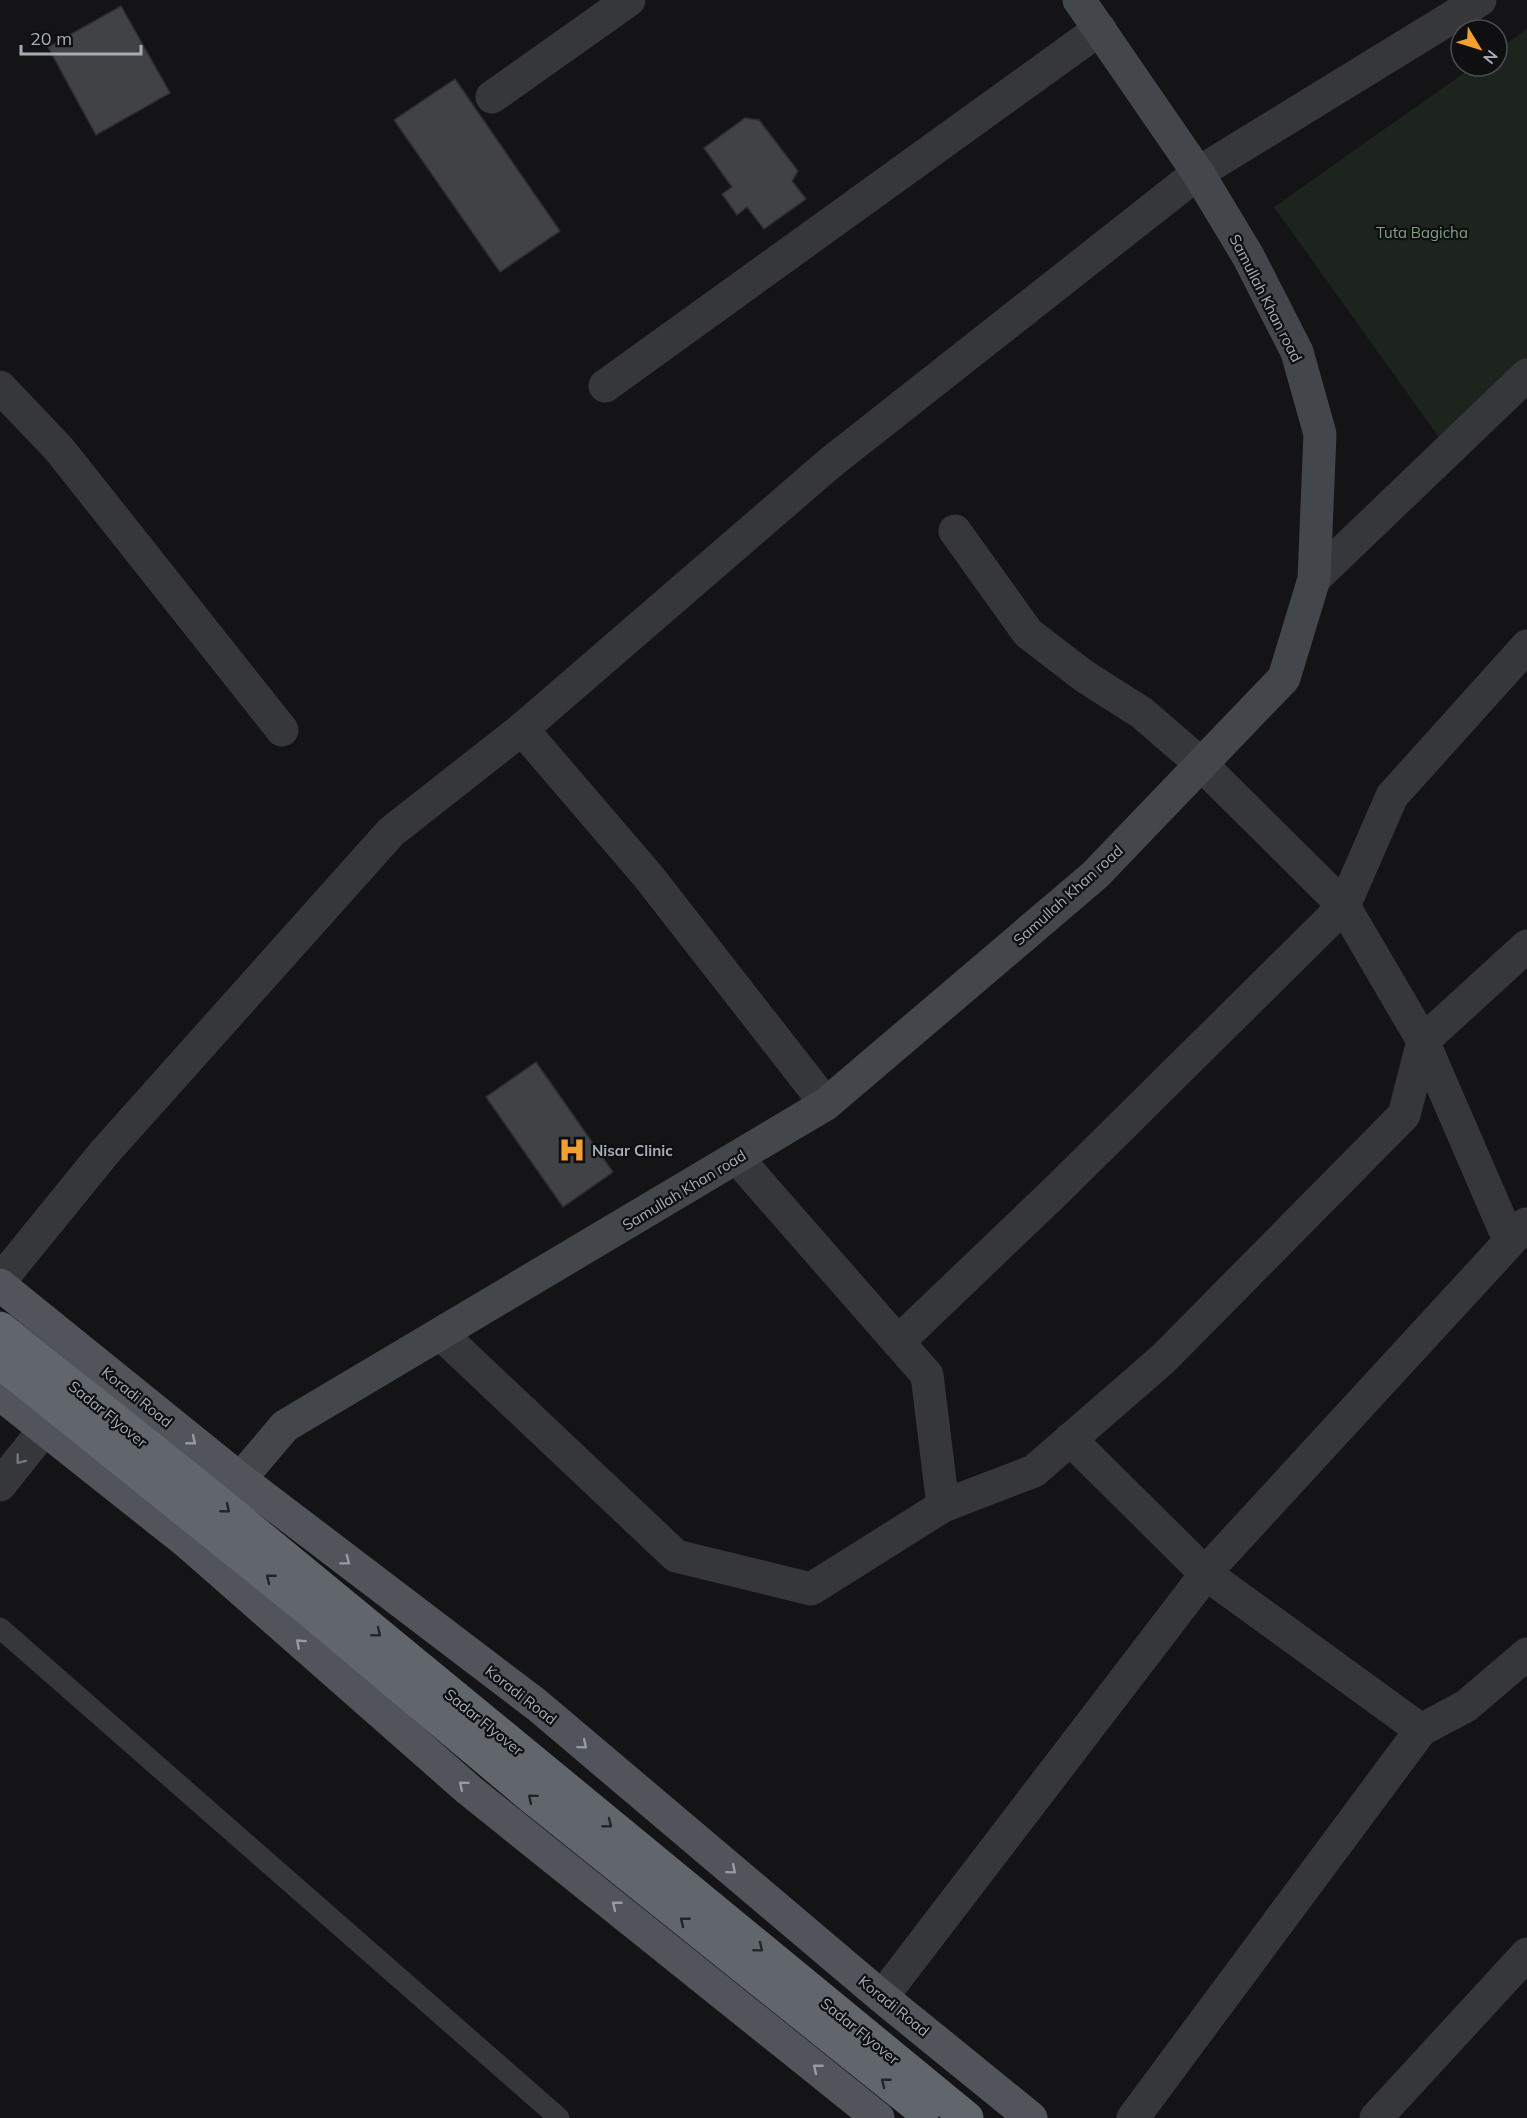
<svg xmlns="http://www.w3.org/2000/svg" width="1527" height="2118" font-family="Mulish,sans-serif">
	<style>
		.green { fill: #1c241d }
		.building { fill: #404246; stroke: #2e2f32; stroke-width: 1.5 }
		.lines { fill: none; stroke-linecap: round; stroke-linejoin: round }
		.lane { stroke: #35373b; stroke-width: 21 }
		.street { stroke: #35373b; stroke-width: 33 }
		.secondary { stroke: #43464b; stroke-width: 33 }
		.primary { stroke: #51545a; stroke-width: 33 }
		.highway-bridge { stroke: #61656c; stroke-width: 33 }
		.oneway { stroke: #959aa4 }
		.oneway2 { stroke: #73777f }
		.oneway3 { stroke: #242428 }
		.labels { text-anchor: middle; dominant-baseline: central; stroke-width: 4.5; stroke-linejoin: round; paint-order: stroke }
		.park-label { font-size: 15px; fill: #7ea27d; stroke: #0f0f11 }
		.street-label { font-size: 15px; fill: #a6acb6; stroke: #0f0f11 }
		.poi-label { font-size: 15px; font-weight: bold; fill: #a6acb6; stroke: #0f0f11; text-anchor: start }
	</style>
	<rect width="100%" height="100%" fill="#141416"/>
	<polygon class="green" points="1527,29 1527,360 1440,439 1274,207 1474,66 1497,66 1497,50"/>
	<g class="building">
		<polygon points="121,6 170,93 96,135 48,47"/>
		<polygon points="455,79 560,231 500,272 394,120"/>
		<polygon points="745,118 759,120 798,171 792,181 806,199 764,229 747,207 737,215 722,194 732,187 704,148"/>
		<polygon points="536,1062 613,1172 563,1207 486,1097"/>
	</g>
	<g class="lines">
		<polyline class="lane" points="0,1628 559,2118"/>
		<g class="street">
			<polyline points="492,97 629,0"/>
			<polyline points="605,386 1100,29"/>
			<polyline points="0,387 59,449 282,730"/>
			<polyline points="955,531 1028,633 1084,676 1142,713 1201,764 1344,906 1392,796 1527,646"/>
			<polyline points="1314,579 1527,375"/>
			<polyline points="522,729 830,463 1198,173 1480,0"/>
			<polyline points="737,1158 927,1375 943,1506"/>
			<polyline points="0,1281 104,1153 391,832 522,729 648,876 826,1104"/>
			<polyline points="441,1334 676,1556 811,1589 943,1506 1034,1471 1163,1359 1404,1115 1423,1041 1509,1240"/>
			<polyline points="898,1342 1057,1190 1344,906 1423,1041 1527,946"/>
			<polyline points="1070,1439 1206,1574 1421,1730"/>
			<polyline points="0,1485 63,1406"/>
			<polyline points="882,1997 1215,1562 1526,1224"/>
			<polyline points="1133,2118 1421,1730 1466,1706 1527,1654"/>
			<polyline points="1376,2118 1527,1954"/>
		</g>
		<polyline class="secondary" points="240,1479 285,1426 826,1104 1095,875 1284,678 1314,579 1320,434 1297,352 1248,256 1198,173 1079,0"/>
		<g class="primary">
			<polyline points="0,1285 240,1479 537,1705 882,1997 1031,2118"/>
			<polyline points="0,1394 188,1543 469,1790 878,2118"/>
		</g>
		<g class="highway-bridge">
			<polyline points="0,1328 212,1497 967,2118"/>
			<polyline points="0,1362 305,1607 535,1800 923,2111"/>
		</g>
	</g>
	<defs><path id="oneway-chevron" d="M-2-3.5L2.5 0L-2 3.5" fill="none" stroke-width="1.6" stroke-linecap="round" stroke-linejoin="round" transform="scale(1.5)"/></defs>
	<g class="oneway">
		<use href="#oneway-chevron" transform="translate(192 1441) rotate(39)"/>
		<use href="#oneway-chevron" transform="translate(346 1561) rotate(37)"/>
		<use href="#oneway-chevron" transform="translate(300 1643) rotate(-138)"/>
		<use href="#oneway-chevron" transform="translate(583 1745) rotate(40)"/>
		<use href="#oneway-chevron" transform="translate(463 1785) rotate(-140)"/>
		<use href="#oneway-chevron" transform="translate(732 1870) rotate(40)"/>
		<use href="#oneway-chevron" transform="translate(616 1905) rotate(-141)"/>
		<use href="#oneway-chevron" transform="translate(817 2068) rotate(-141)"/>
	</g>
	<use class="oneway2" href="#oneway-chevron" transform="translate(20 1460) rotate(128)"/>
	<g class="oneway3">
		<use href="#oneway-chevron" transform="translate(226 1509) rotate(39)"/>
		<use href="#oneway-chevron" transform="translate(270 1578) rotate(-141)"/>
		<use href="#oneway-chevron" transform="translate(377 1633) rotate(39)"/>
		<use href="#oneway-chevron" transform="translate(532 1798) rotate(-140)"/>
		<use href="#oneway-chevron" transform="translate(608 1824) rotate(39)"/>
		<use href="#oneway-chevron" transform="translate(684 1921) rotate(-141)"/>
		<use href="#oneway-chevron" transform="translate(759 1948) rotate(39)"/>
		<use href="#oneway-chevron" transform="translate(885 2082) rotate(-142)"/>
	</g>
	<defs>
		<symbol id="hospital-bare" viewBox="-9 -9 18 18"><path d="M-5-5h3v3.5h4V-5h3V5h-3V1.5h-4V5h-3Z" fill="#f2a131" stroke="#0f0f11" stroke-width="2.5" paint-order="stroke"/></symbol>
	</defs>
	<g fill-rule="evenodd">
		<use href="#hospital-bare" x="553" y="1131" width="38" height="38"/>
	</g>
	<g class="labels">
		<g class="park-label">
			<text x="1422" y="232">Tuta Bagicha</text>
		</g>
		<g class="street-label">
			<text transform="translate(1266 298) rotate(63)">Samullah Khan road</text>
			<text transform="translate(1068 895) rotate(-42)">Samullah Khan road</text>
			<text transform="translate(684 1190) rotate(-31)">Samullah Khan road</text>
			<text transform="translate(137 1397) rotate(39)">Koradi Road</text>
			<text transform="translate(108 1414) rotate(39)">Sadar Flyover</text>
			<text transform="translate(521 1695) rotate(38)">Koradi Road</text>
			<text transform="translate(484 1722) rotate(39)">Sadar Flyover</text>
			<text transform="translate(894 2006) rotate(39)">Koradi Road</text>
			<text transform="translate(860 2031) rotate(39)">Sadar Flyover</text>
		</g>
		<g class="poi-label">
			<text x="592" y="1150">Nisar Clinic</text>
		</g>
	</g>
	<g transform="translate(1479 48) rotate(128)"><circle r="28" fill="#0f0f11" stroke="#4b4e53" stroke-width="1.5"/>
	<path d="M0-4.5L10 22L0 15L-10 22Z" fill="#f2a131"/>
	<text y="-9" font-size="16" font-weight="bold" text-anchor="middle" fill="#a6acb6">N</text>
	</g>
	<path d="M21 45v9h120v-9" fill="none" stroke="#a6acb6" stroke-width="3"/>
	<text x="30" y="45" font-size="18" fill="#a6acb6" stroke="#0f0f11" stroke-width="4.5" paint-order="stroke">20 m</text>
</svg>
